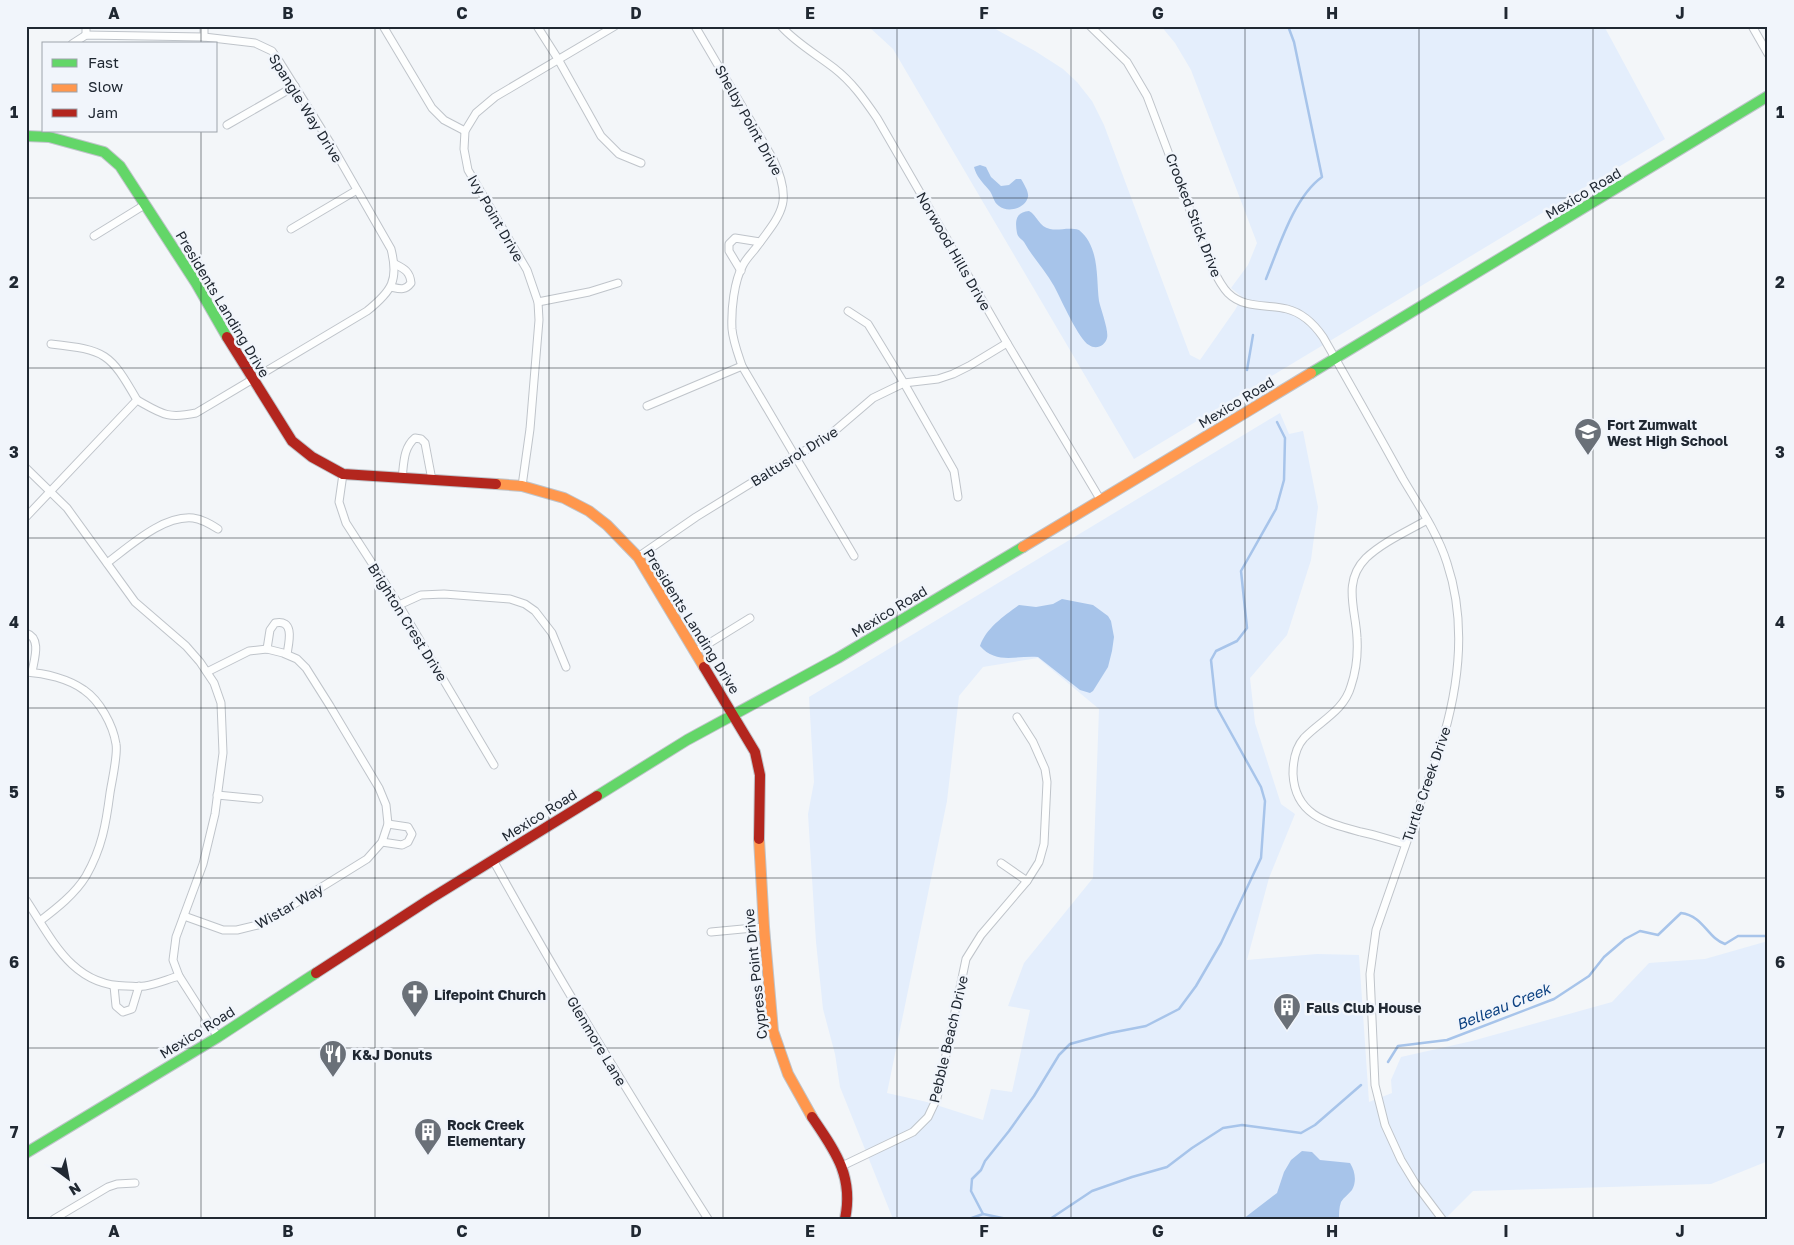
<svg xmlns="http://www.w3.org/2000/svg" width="1794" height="1245" font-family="'Golos Text',sans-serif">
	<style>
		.green { fill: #e4eefc; fill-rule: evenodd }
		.water { fill: #a7c4ea }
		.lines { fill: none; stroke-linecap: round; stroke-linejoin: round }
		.stream { stroke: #a7c4ea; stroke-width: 2.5 }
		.street-casing { stroke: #bfc4ca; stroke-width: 9 }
		.fast-casing { stroke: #bfc4ca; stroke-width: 12 }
		.slow-casing { stroke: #bfc4ca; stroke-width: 12 }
		.jam-casing { stroke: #bfc4ca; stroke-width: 12 }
		.street { stroke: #fdfefe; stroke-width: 7 }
		.fast { stroke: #63d668; stroke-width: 10 }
		.slow { stroke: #ff974d; stroke-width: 10 }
		.jam { stroke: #b3261e; stroke-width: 10 }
		.grid { fill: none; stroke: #202832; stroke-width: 1; stroke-opacity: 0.55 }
		.labels { text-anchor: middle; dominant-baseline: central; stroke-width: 5; stroke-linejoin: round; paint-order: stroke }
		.street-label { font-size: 14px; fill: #202832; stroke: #f1f5fb }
		.poi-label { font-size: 14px; font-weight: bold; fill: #202832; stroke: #f1f5fb; text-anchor: start }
		.water-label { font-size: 15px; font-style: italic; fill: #0d4282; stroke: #f1f5fb }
		.neatline { fill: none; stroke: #202832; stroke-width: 2 }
		.grid-label { font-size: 16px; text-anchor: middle; font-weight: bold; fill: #202832 }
	</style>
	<rect width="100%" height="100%" fill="#f3f6f9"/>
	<g class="green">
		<polygon points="868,26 990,26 1035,51 1063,69 1077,82 1092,101 1104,125 1190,355 1200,360 1235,310 1242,297 1231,288 1248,265 1257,243 1191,70 1175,43 1161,26 1604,26 1665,139 1134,459 893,49"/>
		<path d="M1280,413L1289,434L1303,431L1318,507L1311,560L1287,635L1250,678L1255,723L1281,804L1295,814L1269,878L1247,960L1317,954L1359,955L1369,1102L1392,1093L1391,1080L1401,1057L1472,1041L1612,1002L1649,963L1705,959L1768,941V1161L1711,1184L1473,1191L1445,1219H893L840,1087L835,1054L823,1009L816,942L808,814L814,782L809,697ZM1038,658L1099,709L1093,878L1024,963L1008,1006L1030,1010L1012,1092L991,1089L983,1120L927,1102L887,1093L947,801L959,696L983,667Z"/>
	</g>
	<g class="water">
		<path d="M980,165L986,167L991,177L1001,186L1009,185L1016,179H1021C1024,184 1029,192 1028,197C1025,209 1007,213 999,206C993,202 993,194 989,190C983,183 976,176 974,167Z"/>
		<path d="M1029,211C1037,215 1039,227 1050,229C1059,231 1068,227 1079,230C1100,247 1096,278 1099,301C1101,310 1109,331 1107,338C1105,346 1096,350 1089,345C1079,340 1061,299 1054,286C1045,270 1033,258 1024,242C1022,239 1018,238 1017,233C1015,222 1015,212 1029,211Z"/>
		<path d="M1062,599L1093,605L1108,616L1111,621L1114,637L1112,651L1108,667L1093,691L1090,693L1080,690L1038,657C1018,655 996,665 980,646C986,628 1004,616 1019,605L1036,607L1053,604Z"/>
		<path d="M1302,1151L1312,1152L1320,1160L1350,1163C1355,1171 1357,1181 1352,1190C1349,1194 1344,1197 1341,1202C1339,1208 1339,1213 1339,1219H1243L1277,1193L1284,1172L1291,1160Z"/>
	</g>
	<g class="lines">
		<g class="stream">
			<path d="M1266,279C1279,247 1294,197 1322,177L1294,42L1288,26"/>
			<polyline points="1247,370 1253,335"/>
			<path d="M1388,1062L1398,1046L1447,1040L1554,999L1589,976L1604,957L1625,939L1640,931L1658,935L1681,913C1704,916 1707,938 1725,944L1738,936H1768"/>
			<polyline points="983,1214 971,1191 972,1179 981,1170 985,1161 1009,1131 1034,1096 1059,1055 1070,1044 1110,1033 1146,1026 1179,1009 1196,986 1221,943 1261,858 1265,801 1261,787 1216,706 1211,660 1216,651 1237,641 1247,628 1241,571 1276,509 1284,480 1285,438 1277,422"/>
			<polyline points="969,1219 983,1214 1007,1219"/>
			<polyline points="1050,1219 1092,1191 1132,1177 1167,1167 1192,1148 1223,1128 1242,1125 1301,1133 1315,1125 1361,1085"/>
		</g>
		<defs>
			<g id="street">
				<polyline points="86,26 86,35"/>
				<polyline points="383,26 432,108 444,120 465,131"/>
				<polyline points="537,26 558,59 601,136 619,154 641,163"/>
				<path d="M695,26L773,159C794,203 781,214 755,249C751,254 746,259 743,265C734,281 731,310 732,329C733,341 738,354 742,366L854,556"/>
				<path d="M781,26C796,43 816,54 834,68C852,82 864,99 877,118L1007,343L1100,499"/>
				<path d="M1090,26L1127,62L1147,96L1210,263C1215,273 1220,285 1228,293C1244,309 1267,304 1287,309C1303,313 1314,324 1323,337C1350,384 1377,432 1403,479C1419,506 1438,534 1447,563C1466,620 1460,679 1444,735L1376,930L1370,974L1375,1085L1385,1125L1401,1160L1415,1183L1442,1219"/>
				<polyline points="1752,26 1768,54"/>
				<polyline points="204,37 204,26"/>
				<polyline points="227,125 295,86"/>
				<polyline points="291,229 357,190"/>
				<polyline points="94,236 146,204"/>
				<polyline points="741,271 729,251 729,244 735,238 760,242"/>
				<path d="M391,287C400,289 405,291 411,283C410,272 405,269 395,264"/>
				<polyline points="538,302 589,292 618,283"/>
				<polyline points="848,311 868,324 904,383 954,471 958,497"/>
				<path d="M51,344C106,350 110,353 137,400"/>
				<polyline points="647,406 742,366"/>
				<polyline points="26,468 67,508 135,602 186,646 200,662 214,683 221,703 223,753 215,814 203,864 176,937 173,960 179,976 218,1037"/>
				<polyline points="343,474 339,502 346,523 399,605 494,765"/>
				<path d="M402,478C404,464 403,448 415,438L421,439L425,443L432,480"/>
				<polyline points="522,486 530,429 539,320 538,302 527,270 468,170 464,149 465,131 476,113 495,97 615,26"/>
				<path d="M26,517L137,400C162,414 167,419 196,413L367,311C392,291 399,280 391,249L332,146L279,61L272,51L255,43L204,37L86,35L72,44"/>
				<polyline points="638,557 696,517 795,456 824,440 873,398 904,383 938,379 953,374 969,366 1007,343"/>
				<path d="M107,563C130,546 163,515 193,518C202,519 210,524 218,529"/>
				<polyline points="399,605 421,595 444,594 510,599 525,604 535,611 552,633 566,667"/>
				<path d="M26,633C42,638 34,660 32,672"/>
				<path d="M267,649L270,630L275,623C295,619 289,642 287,654"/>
				<polyline points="695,652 750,618"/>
				<path d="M26,672C45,673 69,679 84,690C100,701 113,725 116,744C118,755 112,780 110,793C106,824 102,848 86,876C75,894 57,908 40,921"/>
				<polyline points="217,795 259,799"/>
				<polyline points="382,842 402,845 408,842 412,834 408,827 388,824"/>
				<path d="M1405,844C1390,840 1376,835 1361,832C1328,823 1295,816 1293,774C1293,762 1295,748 1304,738C1320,721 1344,711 1351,686C1356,671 1358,654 1357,638C1356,610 1342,582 1366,558C1383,542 1406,532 1427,520"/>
				<path d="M493,860C560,982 633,1101 708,1219"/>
				<polyline points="1001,863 1027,881"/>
				<path d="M26,900C52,939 72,986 126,986C132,986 139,987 145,986C157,984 168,979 179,976"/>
				<polyline points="184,916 223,930 237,930 262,924 367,859 382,842 388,824 386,805 379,788 330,706 306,668 297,659 283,653 267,649 249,651 207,672"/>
				<polyline points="711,932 764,927"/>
				<polyline points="114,986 116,1006 123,1012 132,1009 139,986"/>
				<polyline points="842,1166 913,1132 928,1117 937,1098 966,959 981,935 1027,881 1039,862 1044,844 1047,782 1045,769 1033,742 1017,717"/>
				<polyline points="54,1219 108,1187 117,1184 135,1183"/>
			</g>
			<g id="fast">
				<polyline points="26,136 49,137 104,152 120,166 196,283 227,337"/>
				<polyline points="1311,373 1768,96"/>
				<polyline points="597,796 687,740 838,658 1023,547"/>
				<polyline points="26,1153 218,1037 316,973"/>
			</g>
			<g id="slow">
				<polyline points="496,484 522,486 564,498 589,511 607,525 638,557 704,667"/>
				<polyline points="1023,547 1311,373"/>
				<polyline points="759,839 764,927 773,1031 788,1074 812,1117"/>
			</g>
			<g id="jam">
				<polyline points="227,337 292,441 312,457 343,474 496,484"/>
				<polyline points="704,667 755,752 760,775 759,839"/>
				<polyline points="316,973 430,899 597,796"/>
				<path d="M812,1117C835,1151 854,1176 845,1219"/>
			</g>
		</defs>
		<use href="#street" class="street-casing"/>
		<use href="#fast" class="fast-casing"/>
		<use href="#slow" class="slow-casing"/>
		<use href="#jam" class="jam-casing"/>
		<use href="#street" class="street"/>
		<use href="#fast" class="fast"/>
		<use href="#slow" class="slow"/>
		<use href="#jam" class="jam"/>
	</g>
	<path class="grid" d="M201,26V44M375,26V1219M549,26V1219M723,26V1219M897,26V1219M1071,26V1219M1245,26V1219M1419,26V1219M1593,26V1219M201,131V1219M26,198H1768M26,368H1768M26,538H1768M26,708H1768M26,878H1768M26,1048H1768"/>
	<defs>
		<symbol id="school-pin" viewBox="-11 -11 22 30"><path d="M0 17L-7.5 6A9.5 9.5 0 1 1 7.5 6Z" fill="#6a7078" stroke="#f1f5fb"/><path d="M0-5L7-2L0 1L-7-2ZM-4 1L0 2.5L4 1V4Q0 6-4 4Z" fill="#fff"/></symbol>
		<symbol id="church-pin" viewBox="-11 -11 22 30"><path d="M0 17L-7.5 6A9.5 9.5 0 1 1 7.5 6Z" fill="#6a7078" stroke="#f1f5fb"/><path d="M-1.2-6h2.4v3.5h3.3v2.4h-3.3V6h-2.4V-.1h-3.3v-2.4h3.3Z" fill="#fff"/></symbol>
		<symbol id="building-pin" viewBox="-11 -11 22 30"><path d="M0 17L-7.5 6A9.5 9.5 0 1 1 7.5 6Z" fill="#6a7078" stroke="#f1f5fb"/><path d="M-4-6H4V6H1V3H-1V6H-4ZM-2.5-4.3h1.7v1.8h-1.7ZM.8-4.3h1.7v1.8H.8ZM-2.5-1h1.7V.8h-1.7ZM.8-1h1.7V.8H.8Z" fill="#fff"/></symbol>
		<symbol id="restaurant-pin" viewBox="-11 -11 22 30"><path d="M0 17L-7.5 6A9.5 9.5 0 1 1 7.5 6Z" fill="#6a7078" stroke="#f1f5fb"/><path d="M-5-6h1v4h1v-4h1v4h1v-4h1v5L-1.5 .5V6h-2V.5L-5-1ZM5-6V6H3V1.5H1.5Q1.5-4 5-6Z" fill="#fff"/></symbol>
	</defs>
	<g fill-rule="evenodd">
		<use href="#school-pin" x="1572" y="416" width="32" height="43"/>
		<use href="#church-pin" x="399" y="978" width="32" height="43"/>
		<use href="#building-pin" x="1271" y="991" width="32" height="43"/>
		<use href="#restaurant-pin" x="317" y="1038" width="32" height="43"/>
		<use href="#building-pin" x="412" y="1116" width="32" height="43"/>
	</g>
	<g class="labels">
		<g class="street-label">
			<text transform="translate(306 108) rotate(58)">Spangle Way Drive</text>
			<text transform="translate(749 120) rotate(61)">Shelby Point Drive</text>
			<text transform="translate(1583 193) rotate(-31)">Mexico Road</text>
			<text transform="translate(1194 215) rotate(69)">Crooked Stick Drive</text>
			<text transform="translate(496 218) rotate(60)">Ivy Point Drive</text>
			<text transform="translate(954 251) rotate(60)">Norwood Hills Drive</text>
			<text transform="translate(223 304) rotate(59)">Presidents Landing Drive</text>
			<text transform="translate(1236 402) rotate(-31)">Mexico Road</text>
			<text transform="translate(794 456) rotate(-32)">Baltusrol Drive</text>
			<text transform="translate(889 611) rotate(-31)">Mexico Road</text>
			<text transform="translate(692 621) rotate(58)">Presidents Landing Drive</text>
			<text transform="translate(408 622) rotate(58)">Brighton Crest Drive</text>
			<text transform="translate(1426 784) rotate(-71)">Turtle Creek Drive</text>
			<text transform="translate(539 815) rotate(-32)">Mexico Road</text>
			<text transform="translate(289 906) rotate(-30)">Wistar Way</text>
			<text transform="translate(755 974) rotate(-96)">Cypress Point Drive</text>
			<text transform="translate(197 1032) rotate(-32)">Mexico Road</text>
			<text transform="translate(948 1039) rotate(-77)">Pebble Beach Drive</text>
			<text transform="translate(597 1041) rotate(59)">Glenmore Lane</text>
		</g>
		<g class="poi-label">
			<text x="1607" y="424">Fort Zumwalt<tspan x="1607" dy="16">West High School</tspan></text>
			<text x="434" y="994">Lifepoint Church</text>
			<text x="1306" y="1007">Falls Club House</text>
			<text x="352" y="1054">K&amp;J Donuts</text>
			<text x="447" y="1124">Rock Creek<tspan x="447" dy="16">Elementary</tspan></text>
		</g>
		<g class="water-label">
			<text transform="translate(1503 1006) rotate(-22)">Belleau Creek</text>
		</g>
	</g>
	<rect width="1794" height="1245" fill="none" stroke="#f1f5fb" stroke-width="55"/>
	<rect x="42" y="42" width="175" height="90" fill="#f1f5fb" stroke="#9da3ab"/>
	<rect x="52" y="59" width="25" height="8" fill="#63d668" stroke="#9da3ab"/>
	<text x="88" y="68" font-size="15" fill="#202832">Fast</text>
	<rect x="52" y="84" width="25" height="8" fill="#ff974d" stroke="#9da3ab"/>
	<text x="88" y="92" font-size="15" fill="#202832">Slow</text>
	<rect x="52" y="109" width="25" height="8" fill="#b3261e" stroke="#9da3ab"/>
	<text x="88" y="118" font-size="15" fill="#202832">Jam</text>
	<g transform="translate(68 1178) rotate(148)" stroke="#f1f5fb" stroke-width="4" paint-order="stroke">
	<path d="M0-4L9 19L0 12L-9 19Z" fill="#202832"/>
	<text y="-8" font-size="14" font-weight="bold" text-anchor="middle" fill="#202832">N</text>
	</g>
	<rect x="28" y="28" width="1738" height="1190" class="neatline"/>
	<g class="grid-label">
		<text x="114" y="19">A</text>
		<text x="288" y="19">B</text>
		<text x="462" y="19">C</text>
		<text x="636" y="19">D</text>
		<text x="810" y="19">E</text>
		<text x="984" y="19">F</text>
		<text x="1158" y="19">G</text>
		<text x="1332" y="19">H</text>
		<text x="1506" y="19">I</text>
		<text x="1680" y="19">J</text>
		<text x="14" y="118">1</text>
		<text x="1780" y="118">1</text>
		<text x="14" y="288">2</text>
		<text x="1780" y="288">2</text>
		<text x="14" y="458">3</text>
		<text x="1780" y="458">3</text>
		<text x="14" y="628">4</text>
		<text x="1780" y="628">4</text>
		<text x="14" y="798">5</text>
		<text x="1780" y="798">5</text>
		<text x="14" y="968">6</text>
		<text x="1780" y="968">6</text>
		<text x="14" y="1138">7</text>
		<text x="1780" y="1138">7</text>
		<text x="114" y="1237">A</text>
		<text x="288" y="1237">B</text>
		<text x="462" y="1237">C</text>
		<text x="636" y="1237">D</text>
		<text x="810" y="1237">E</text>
		<text x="984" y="1237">F</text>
		<text x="1158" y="1237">G</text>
		<text x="1332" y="1237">H</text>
		<text x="1506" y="1237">I</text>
		<text x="1680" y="1237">J</text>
	</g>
</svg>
